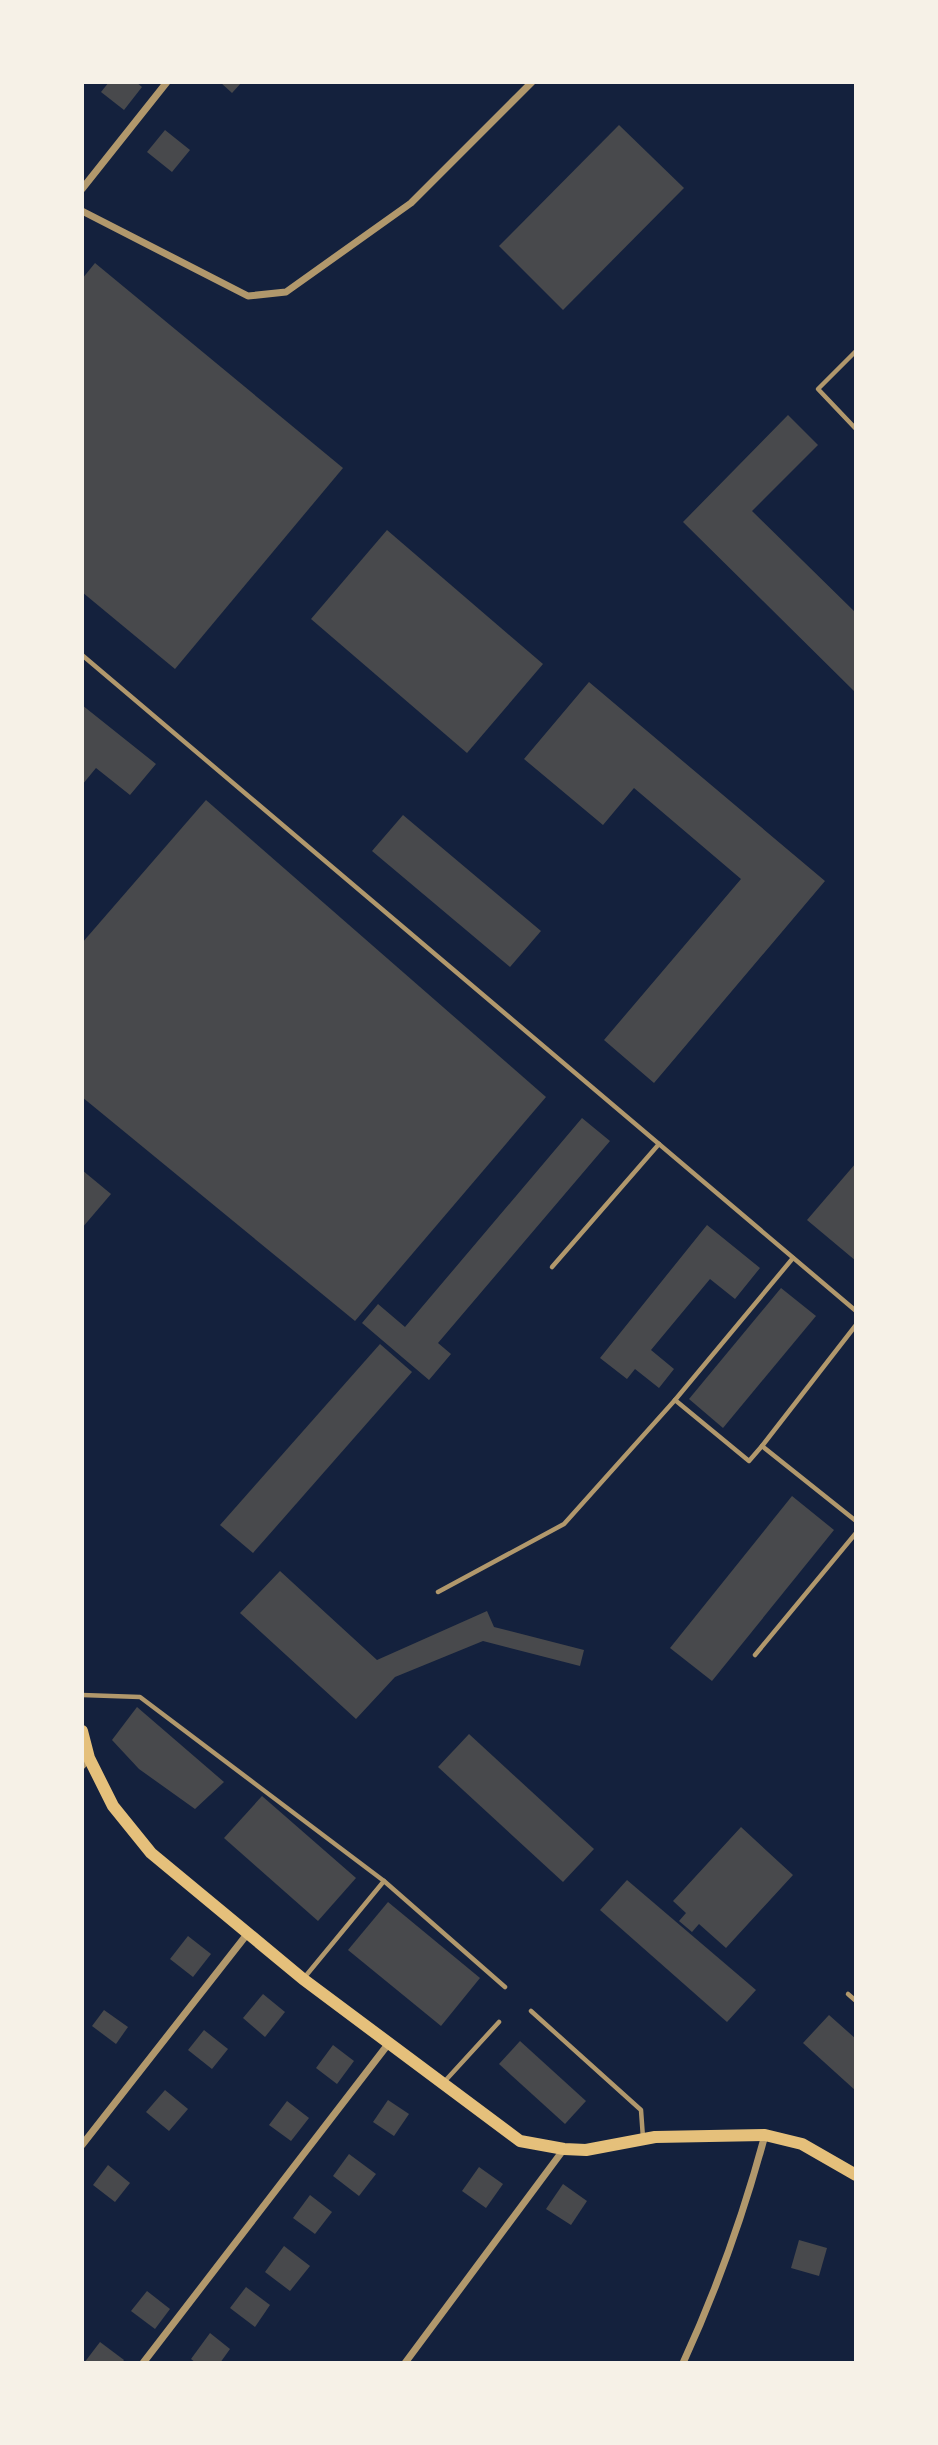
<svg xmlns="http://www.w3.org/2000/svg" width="938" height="2445" font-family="'DM Sans',sans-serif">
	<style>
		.building { fill: #48494c }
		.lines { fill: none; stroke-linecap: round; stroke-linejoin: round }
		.service { stroke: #b1986c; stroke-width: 4.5 }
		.minor { stroke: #b1986c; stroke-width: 7 }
		.secondary { stroke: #e5c07b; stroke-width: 12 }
	</style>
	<rect width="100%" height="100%" fill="#14213d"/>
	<g class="building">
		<polygon points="109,82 136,82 142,87 124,110 101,92"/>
		<polygon points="220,82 242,82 232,93"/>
		<polygon points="619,125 684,188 563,310 499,246"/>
		<polygon points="165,130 190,150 172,172 147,152"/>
		<polygon points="95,263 343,468 175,669 82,592 82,279"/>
		<polygon points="788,415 818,445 752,511 856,613 856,693 683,522"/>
		<polygon points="387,530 543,664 467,753 311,619"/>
		<polygon points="589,682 825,881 654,1083 604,1040 741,879 634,788 603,825 524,759"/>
		<polygon points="82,705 156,764 130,795 96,768 82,785"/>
		<polygon points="206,800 546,1097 355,1321 82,1097 82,943"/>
		<polygon points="403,815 541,931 510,967 372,851"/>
		<polygon points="582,1118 610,1141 438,1343 451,1354 429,1380 362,1323 378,1304 405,1327"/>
		<polygon points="856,1163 856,1261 807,1220"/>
		<polygon points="82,1170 111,1194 82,1228"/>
		<polygon points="707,1225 760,1268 735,1299 710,1279 651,1350 674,1369 659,1388 635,1369 627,1379 600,1358"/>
		<polygon points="781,1288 816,1316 723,1428 689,1399"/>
		<polygon points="380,1344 412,1372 253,1553 220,1525"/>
		<polygon points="792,1496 834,1530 712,1681 670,1648"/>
		<polygon points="280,1571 377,1660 487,1611 494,1627 584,1650 580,1666 483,1641 395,1677 356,1719 240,1613"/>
		<polygon points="137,1707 224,1782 195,1809 139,1769 112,1740"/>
		<polygon points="469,1734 594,1849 563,1882 438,1767"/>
		<polygon points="262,1796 356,1878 318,1921 224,1838"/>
		<polygon points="741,1827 793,1875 726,1948 699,1924 692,1932 679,1921 686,1913 673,1901"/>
		<polygon points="627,1880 756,1990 727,2022 600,1910"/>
		<polygon points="388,1902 480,1978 441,2026 348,1950"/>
		<polygon points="188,1936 211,1954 193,1977 170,1959"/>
		<polygon points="263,1994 285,2012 265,2037 243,2018"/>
		<polygon points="104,2010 128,2027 116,2044 92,2026"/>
		<polygon points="829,2015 856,2039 856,2091 803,2043"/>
		<polygon points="204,2030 228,2049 212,2069 188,2050"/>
		<polygon points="520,2041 586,2101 565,2124 499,2064"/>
		<polygon points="333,2045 354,2061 337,2084 316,2068"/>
		<polygon points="165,2090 188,2109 169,2131 146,2112"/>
		<polygon points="388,2100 409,2114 394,2136 373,2122"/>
		<polygon points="287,2101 309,2118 291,2141 269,2125"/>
		<polygon points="349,2154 376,2174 359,2196 333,2176"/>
		<polygon points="108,2165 130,2183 115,2202 93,2185"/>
		<polygon points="479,2167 503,2184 486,2208 462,2191"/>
		<polygon points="563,2184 587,2201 571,2225 546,2209"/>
		<polygon points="310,2195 332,2212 315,2234 293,2218"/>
		<polygon points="799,2240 827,2248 819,2276 791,2268"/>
		<polygon points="284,2246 310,2266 290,2291 265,2272"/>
		<polygon points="246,2287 270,2305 255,2327 230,2308"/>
		<polygon points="147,2291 170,2309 155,2329 131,2311"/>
		<polygon points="210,2333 230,2349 220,2363 196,2363 191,2359"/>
		<polygon points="100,2342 124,2360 122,2363 84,2363"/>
	</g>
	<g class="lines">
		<g class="service">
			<polyline points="856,351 818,389 856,429"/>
			<polyline points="82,655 856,1311"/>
			<polyline points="552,1267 659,1144"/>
			<polyline points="856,1325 762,1446 856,1521"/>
			<polyline points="762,1446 749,1461 675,1400 793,1258"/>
			<polyline points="438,1592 564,1524 675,1400"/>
			<polyline points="755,1655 856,1533"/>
			<polyline points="82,1695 140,1697 384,1881 505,1987"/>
			<polyline points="304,1978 384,1881"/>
			<polyline points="848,1994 856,2001"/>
			<polyline points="531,2011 641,2110 643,2138"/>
			<polyline points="445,2081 499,2022"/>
		</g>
		<g class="minor">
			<polyline points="82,189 167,82"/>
			<polyline points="82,211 248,296 286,292 411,203 532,82"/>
			<polyline points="82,1766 89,1758"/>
			<polyline points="82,2145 248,1933"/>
			<polyline points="143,2363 389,2043"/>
			<polyline points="405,2363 564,2149"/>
			<path d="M683,2363C717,2289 744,2213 765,2135"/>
		</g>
		<polyline class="secondary" points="82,1731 89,1758 113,1806 151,1853 303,1979 520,2141 564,2149 586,2150 655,2137 765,2135 802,2144 856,2175"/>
	</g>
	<rect width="938" height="2445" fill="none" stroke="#f6f1e7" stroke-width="168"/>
</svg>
